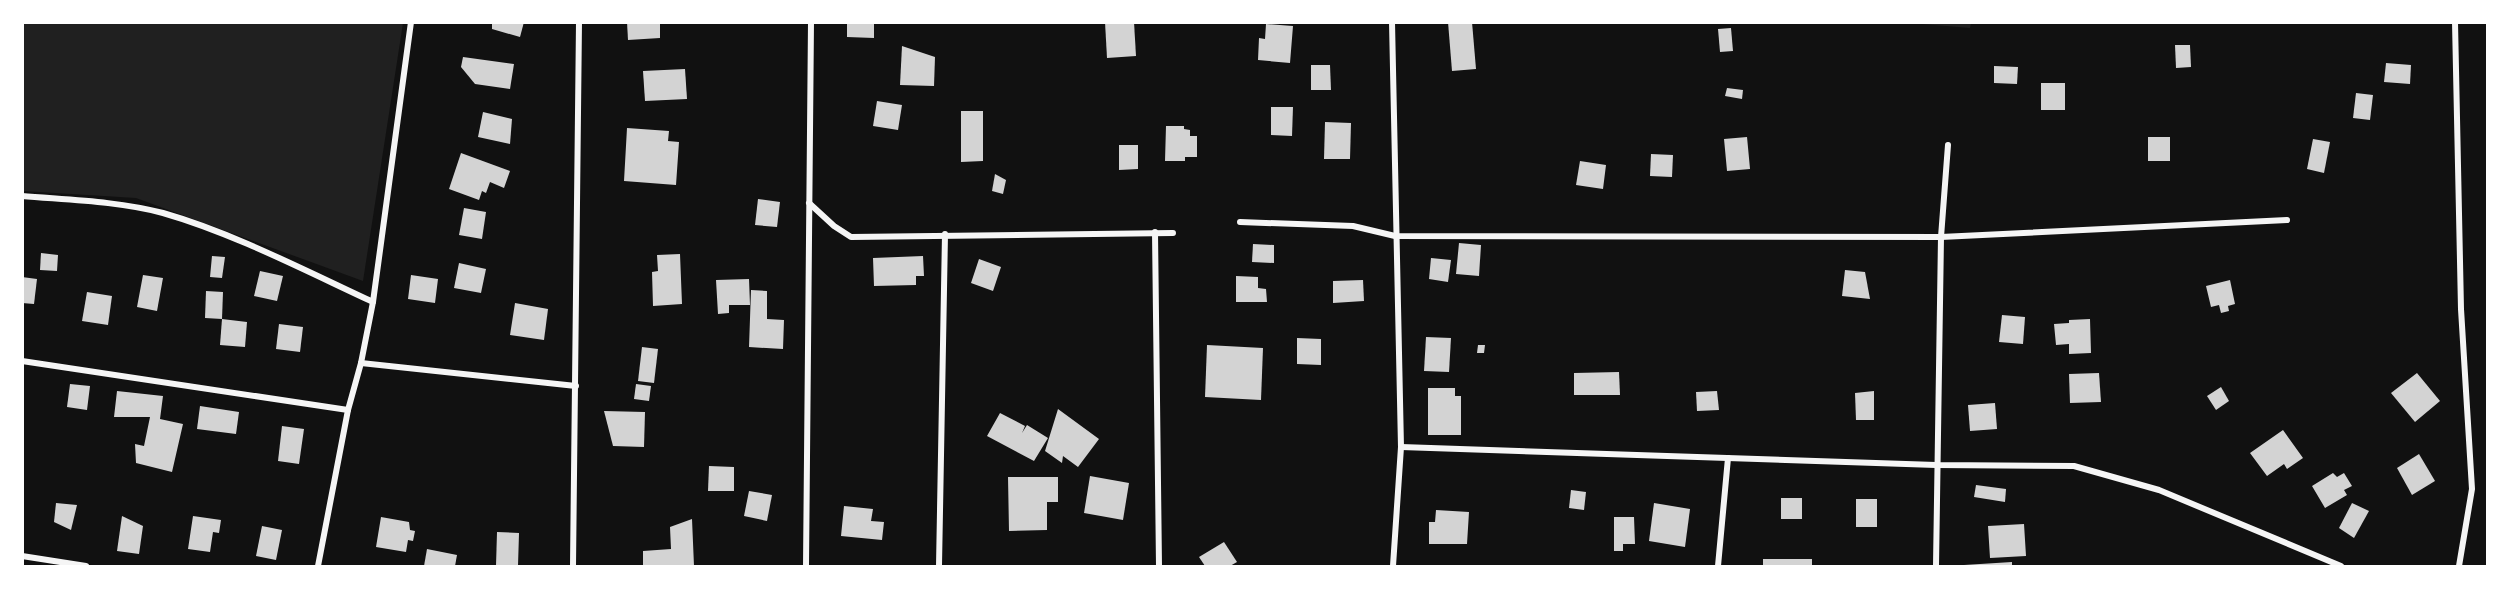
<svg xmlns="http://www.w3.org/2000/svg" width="2510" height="589" font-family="Mulish,sans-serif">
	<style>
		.green { fill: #202020 }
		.building { fill: #d3d3d3 }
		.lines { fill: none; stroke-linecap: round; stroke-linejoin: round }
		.minor { stroke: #f5f5f5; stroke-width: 6 }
	</style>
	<rect width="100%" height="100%" fill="#111"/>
	<g class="green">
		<polygon points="22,23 403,23 363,281 136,198 23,191"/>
		<polygon points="1910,23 1971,23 1970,28"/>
	</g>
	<g class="building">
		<polygon points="492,22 524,22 520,37 492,29"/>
		<polygon points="627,22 660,22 660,38 628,40"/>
		<polygon points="847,22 874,22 874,38 847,37"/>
		<polygon points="1105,22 1134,22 1136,56 1107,58"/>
		<polygon points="1448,22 1472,22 1476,69 1452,71"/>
		<polygon points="1266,24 1293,26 1290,63 1258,60 1259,38 1265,39"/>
		<polygon points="1731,28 1733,51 1720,52 1718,29"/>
		<polygon points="2175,45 2190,45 2191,67 2176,68"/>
		<polygon points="902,46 935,57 934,86 900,85"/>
		<polygon points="463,57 514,64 510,89 475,84 461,67"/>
		<polygon points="2386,63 2411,65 2410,84 2384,82"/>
		<polygon points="1311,65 1330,65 1331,90 1311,90"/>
		<polygon points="1994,66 2018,67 2017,84 1994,83"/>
		<polygon points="685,69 687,99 645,101 643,71"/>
		<rect x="2041" y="83" width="24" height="27"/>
		<polygon points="1727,88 1743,90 1742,99 1725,96"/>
		<polygon points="2356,93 2373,95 2370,120 2353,118"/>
		<polygon points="877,101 902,105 898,130 873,126"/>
		<polygon points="1271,107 1293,107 1292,136 1271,135"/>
		<polygon points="961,111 983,111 983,161 961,162"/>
		<polygon points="483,112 512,119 510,144 478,137"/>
		<polygon points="1325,122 1351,123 1350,159 1324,159"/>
		<polygon points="1166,126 1184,126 1184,129 1190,130 1190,136 1197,136 1197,157 1185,157 1185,161 1165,161"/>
		<polygon points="627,128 669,131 668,141 679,142 676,185 624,181"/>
		<polygon points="1747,137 1750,169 1727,171 1724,139"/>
		<rect x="2148" y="137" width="22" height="24"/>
		<polygon points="2313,139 2330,142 2324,173 2307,169"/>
		<polygon points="1119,145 1138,145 1138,169 1119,170"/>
		<polygon points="461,153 510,171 504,188 490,182 486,193 482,191 479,200 449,189"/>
		<polygon points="1651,154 1673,155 1672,177 1650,176"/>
		<polygon points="1580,161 1606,165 1603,189 1576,185"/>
		<polygon points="995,174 1006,180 1003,194 992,191"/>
		<polygon points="758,199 780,202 777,227 755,225"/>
		<polygon points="464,208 486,212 482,239 459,235"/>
		<polygon points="1459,243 1481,245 1479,276 1456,274"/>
		<polygon points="1253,244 1274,245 1274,263 1252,262"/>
		<polygon points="41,253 58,255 57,271 40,270"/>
		<polygon points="680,254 682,304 653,306 652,272 658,271 657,255"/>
		<polygon points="212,256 225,257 222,278 210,277"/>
		<polygon points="923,256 924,276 916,276 916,285 874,286 873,258"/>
		<polygon points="1431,258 1451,260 1448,282 1429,279"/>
		<polygon points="979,259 1001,267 993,291 971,283"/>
		<polygon points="459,263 486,269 481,293 454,288"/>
		<polygon points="1845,270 1865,272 1870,299 1842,296"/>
		<polygon points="260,271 283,276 277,301 254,296"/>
		<polygon points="143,275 163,278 157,311 137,307"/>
		<polygon points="411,275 438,279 435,303 408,299"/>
		<polygon points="1236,276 1258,277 1258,288 1266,289 1267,302 1236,302"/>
		<polygon points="22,277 37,279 34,304 22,303"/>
		<polygon points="749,279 750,305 729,305 729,313 718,314 716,280"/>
		<polygon points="1363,280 1364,301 1333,303 1333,281"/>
		<polygon points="2230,280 2235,304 2228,306 2229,311 2221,313 2219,305 2211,307 2206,286"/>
		<polygon points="751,290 767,291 767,319 784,320 783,349 749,347"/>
		<polygon points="206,291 223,292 222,319 205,318"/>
		<polygon points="87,292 112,296 108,325 82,321"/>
		<polygon points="515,303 548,309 544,340 510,335"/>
		<polygon points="2002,315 2025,317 2023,344 1999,342"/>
		<polygon points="222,319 247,322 245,347 220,345"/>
		<polygon points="2090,319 2091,353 2069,354 2069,344 2056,345 2054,324 2069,323 2069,320"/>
		<polygon points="279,324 303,327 300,352 276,349"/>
		<polygon points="1426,337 1451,338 1449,372 1424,371"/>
		<polygon points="1297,338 1321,339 1321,365 1297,364"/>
		<polygon points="1207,345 1263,348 1261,400 1205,397"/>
		<polygon points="1478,345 1485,345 1484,353 1477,353"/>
		<polygon points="642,347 658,349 654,383 638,381"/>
		<polygon points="1619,372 1620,395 1574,395 1574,373"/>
		<polygon points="2099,373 2101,402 2070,403 2069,374"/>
		<polygon points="2417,373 2440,401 2415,422 2391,393"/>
		<polygon points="70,384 90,386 87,410 67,407"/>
		<polygon points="636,384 651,386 649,401 634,399"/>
		<polygon points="2221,387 2229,401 2216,410 2207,396"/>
		<polygon points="1428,388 1455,388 1455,396 1461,396 1461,435 1428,435"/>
		<polygon points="117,391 163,396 160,419 183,424 172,472 136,463 135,444 144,446 150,417 114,417"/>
		<polygon points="1717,391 1719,410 1697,411 1696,392"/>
		<polygon points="1874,391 1874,420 1856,420 1855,393"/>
		<polygon points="1995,403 1997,429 1970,431 1968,405"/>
		<polygon points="200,406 239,412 236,434 197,429"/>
		<polygon points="1058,409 1099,439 1078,467 1063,456 1062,463 1045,451"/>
		<polygon points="604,411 645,412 644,447 613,446"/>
		<polygon points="1000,413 1025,426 1022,433 1027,425 1048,438 1034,461 987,436"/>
		<polygon points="282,426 304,429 299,464 278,461"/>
		<polygon points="2283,430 2303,458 2287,469 2284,464 2267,476 2250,453"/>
		<polygon points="2419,454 2435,481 2412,495 2397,468"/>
		<polygon points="709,466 734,467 734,491 708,491"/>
		<polygon points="2333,473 2337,477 2344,473 2352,486 2344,490 2347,495 2325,508 2312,486"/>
		<polygon points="1090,476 1129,483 1123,520 1084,513"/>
		<polygon points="1008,477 1058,477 1058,502 1047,502 1047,530 1009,531"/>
		<polygon points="1976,485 2006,489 2005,502 1974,497"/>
		<polygon points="1571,490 1586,492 1584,510 1569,508"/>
		<polygon points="749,491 772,495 767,521 744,516"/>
		<rect x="1781" y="498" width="21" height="21"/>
		<rect x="1856" y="499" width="21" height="28"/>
		<polygon points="56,503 77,505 71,530 54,522"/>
		<polygon points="1654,503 1690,509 1685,547 1649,541"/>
		<polygon points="2352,503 2369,511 2354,538 2339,528"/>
		<polygon points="844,506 873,509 871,521 884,522 882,540 841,536"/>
		<polygon points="1436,510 1469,512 1467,544 1429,544 1429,522 1435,522"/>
		<polygon points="122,516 143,526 139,554 117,551"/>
		<polygon points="193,516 221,520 219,533 213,532 210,552 188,549"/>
		<polygon points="381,517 409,522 410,530 415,531 413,541 408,540 406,552 376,547"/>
		<polygon points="1614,517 1634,517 1635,544 1623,544 1623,551 1614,551"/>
		<polygon points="692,519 694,566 643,566 643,551 671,549 670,527"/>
		<polygon points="2024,524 2026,556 1990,558 1988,526"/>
		<polygon points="262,526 282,530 276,560 256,556"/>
		<polygon points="497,532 519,533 518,566 496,566"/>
		<polygon points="1224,542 1237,562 1230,566 1205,566 1199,557"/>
		<polygon points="427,549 457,555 455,566 424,566"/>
		<rect x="1763" y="559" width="49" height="7"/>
		<polygon points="2012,562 2012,566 1964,566 1964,565"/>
	</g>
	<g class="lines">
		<g class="minor">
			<polyline points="1392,22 1401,447 1393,566"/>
			<polyline points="2455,22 2461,309 2472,489 2459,566"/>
			<path d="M22,196C69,200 117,201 163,213C233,233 306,271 373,302"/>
			<polyline points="809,203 834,226 851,237 1173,233"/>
			<polyline points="1240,222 1353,226 1395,236 1941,237 2287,220"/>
			<polyline points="1155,232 1159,566"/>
			<polyline points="22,361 348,410"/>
			<polyline points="361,363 576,386"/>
			<polyline points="1401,447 1936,465 2074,466 2159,490 2341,566"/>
			<polyline points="22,556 86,566"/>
			<polyline points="318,566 348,410 361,363 373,302 411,22"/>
			<polyline points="573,566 579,22"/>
			<polyline points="806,566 811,22"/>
			<polyline points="939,566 945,234"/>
			<polyline points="1718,566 1728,458"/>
			<polyline points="1936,566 1941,237 1948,145"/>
		</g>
	</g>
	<rect width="2510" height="589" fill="none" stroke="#ffffff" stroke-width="48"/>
</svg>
